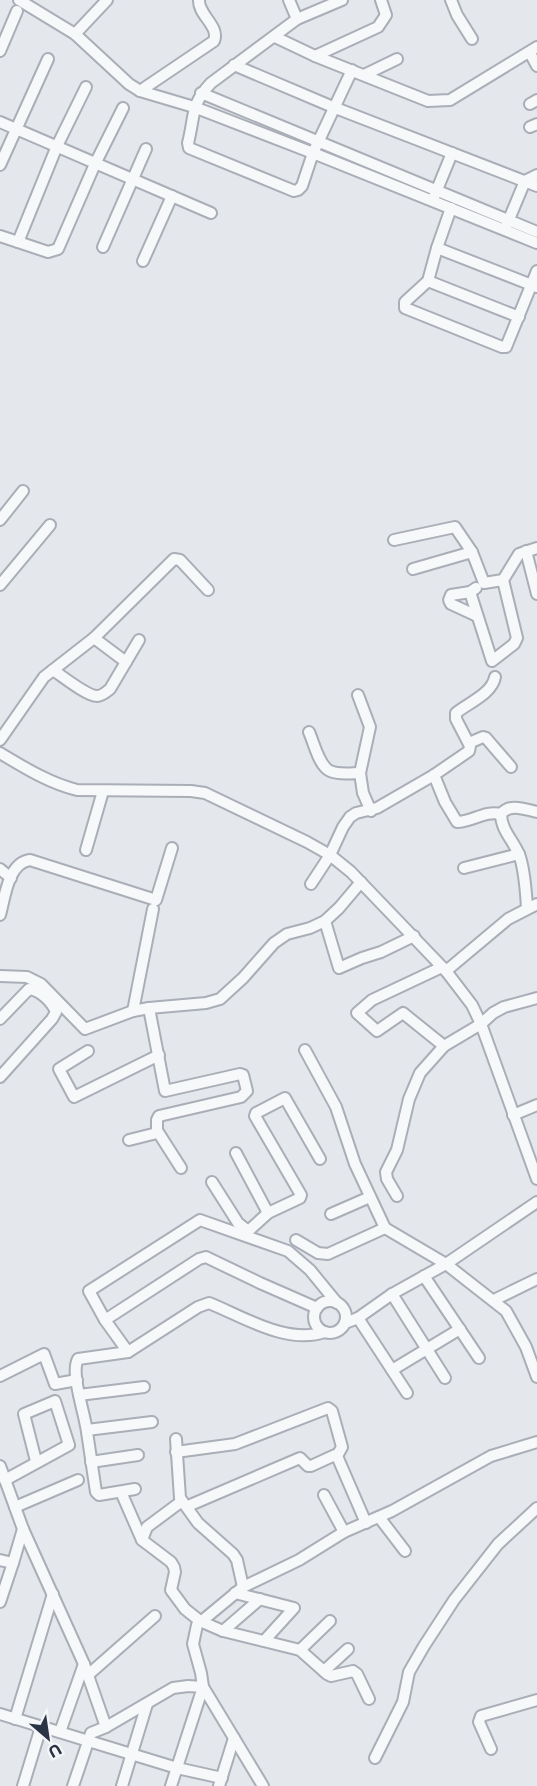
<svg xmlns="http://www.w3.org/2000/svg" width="537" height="1786" font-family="Montserrat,sans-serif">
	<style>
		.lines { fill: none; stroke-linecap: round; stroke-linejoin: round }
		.minor-casing { stroke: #a9aeb7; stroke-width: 14 }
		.minor { stroke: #f7f8fa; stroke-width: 10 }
	</style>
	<rect width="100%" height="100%" fill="#e4e7ec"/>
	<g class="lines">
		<defs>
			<g id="minor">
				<polyline points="19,0 75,34 129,84 140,91 194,107 313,153 537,243"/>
				<polyline points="289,0 297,19"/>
				<path d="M342,0L297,19L211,83C190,105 195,116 188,143L189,148L294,191L298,190L302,186L313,153L352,70"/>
				<polyline points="451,0 457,15 472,39"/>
				<polyline points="75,34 107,0"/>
				<polyline points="275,37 315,56 428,101 450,100 537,47"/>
				<polyline points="0,51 17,11"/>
				<polyline points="530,53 537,66"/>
				<polyline points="315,56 378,27 386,15 381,0"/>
				<polyline points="234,65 333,107 537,186"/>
				<polyline points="364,75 397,59"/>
				<path d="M140,91L214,41C220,26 198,15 199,0"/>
				<polyline points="201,93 537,232"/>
				<polyline points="530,104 537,100"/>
				<polyline points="0,122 211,213"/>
				<polyline points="530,127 537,124"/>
				<polyline points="0,165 48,59"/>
				<polyline points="434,197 452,153"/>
				<polyline points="451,208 437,248 428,281 405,302 405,308 502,347 506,347 537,271"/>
				<polyline points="507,224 525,181 537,175"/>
				<polyline points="0,236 48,252 58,249 95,164 123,108"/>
				<polyline points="18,242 57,146 86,87"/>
				<polyline points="103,247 146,149"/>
				<polyline points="437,248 537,287"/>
				<polyline points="143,261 172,196"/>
				<polyline points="428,281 519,317"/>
				<polyline points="0,520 23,491"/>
				<polyline points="394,540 455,527 472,552 484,583 503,580 519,554 537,548"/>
				<polyline points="526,551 537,594"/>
				<polyline points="413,569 472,552"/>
				<polyline points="0,585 50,525"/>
				<polyline points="476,588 470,592 451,595 449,600 451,604 477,616"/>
				<polyline points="470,592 492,661 514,644 517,638 503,580"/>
				<polyline points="94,638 126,662"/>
				<path d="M53,670C62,676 87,696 97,696C102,696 106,692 110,689L139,640"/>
				<polyline points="358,695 370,727 360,773"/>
				<path d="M309,732C314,743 319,766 330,771C338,775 352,773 360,773L363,793L371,811"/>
				<polyline points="0,740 44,677 94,638 174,559 180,560 208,590"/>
				<polyline points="469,743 483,737 486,738 511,767"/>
				<path d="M0,753C25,768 49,783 77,790L191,791L205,793L307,842L330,855L351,872L446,971L472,1005L481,1024L537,1179"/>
				<path d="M434,775L445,802L457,822C472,822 485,810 501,814"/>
				<polyline points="86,850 103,791"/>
				<polyline points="464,868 519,854"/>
				<polyline points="0,869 11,878"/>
				<path d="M311,884L330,855L343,827L350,817L356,813L377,808L434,775L469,751L470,746L456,719V713C468,703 492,694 495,677"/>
				<path d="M527,908C526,891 525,873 520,857C515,842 501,831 501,814C510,803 524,809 537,812"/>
				<path d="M0,915C5,897 8,863 30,860L156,900L172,848"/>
				<polyline points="325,921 339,968 362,958 381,952 414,936"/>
				<polyline points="442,967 372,1000 357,1013 377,1031 403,1013 444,1046"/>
				<polyline points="446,971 508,919 537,904"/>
				<polyline points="0,976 27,977 41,984 85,1029 133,1011 149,1008 206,1003 220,999 243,978 274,943 287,934 310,928 325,921 339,908 361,882"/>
				<polyline points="133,1011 153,909"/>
				<path d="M0,1019L29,989C40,990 52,1002 56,1012L52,1019L0,1077"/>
				<polyline points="305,1050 336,1107 355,1164 385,1228 446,1264 506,1311 526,1347 537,1377"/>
				<polyline points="88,1051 59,1069 74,1097 159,1055"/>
				<polyline points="513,1115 537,1105"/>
				<polyline points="158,1132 181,1168"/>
				<polyline points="129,1140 157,1133 157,1120 159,1116 241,1097 247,1091 243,1075 240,1074 165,1091 149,1008"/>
				<polyline points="236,1153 268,1213"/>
				<polyline points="212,1182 238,1223 248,1231"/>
				<polyline points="397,1196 387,1179 386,1172 397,1150 409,1099 420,1073 444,1046 481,1024 493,1013 504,1007 537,998"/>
				<polyline points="331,1214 370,1197"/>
				<polyline points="244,1235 268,1213 300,1198 301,1195 255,1116 256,1113 285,1098 320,1159"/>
				<polyline points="296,1240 318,1253 328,1254 385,1228"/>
				<polyline points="424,1276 479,1358"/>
				<polyline points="392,1294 445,1378"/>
				<polyline points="494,1300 537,1279"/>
				<circle cx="330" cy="1317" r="16"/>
				<polyline points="358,1318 407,1393"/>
				<polyline points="105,1320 199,1259 206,1257 260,1283 317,1308"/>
				<polyline points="345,1323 358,1318 392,1294 446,1264 537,1202"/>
				<polyline points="128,1352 105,1320 89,1291 200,1220 288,1251 310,1270 337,1303"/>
				<polyline points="392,1370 460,1329"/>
				<polyline points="0,1376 44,1354 55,1384 77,1380"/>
				<polyline points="79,1395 144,1387"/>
				<polyline points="87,1430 152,1422"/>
				<polyline points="176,1439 180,1498 198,1523 233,1554 237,1560 243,1587"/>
				<polyline points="176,1452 235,1444 328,1408 332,1411 342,1447 337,1456"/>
				<polyline points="91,1462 138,1455"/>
				<polyline points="0,1466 23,1529 13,1563 0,1560"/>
				<polyline points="5,1480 69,1445 55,1401 24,1414 36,1461"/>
				<path d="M135,1489L99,1495L96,1492C93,1472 90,1452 87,1432C85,1414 70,1373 78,1359L128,1352L198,1307L209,1303C244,1317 287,1345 325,1332"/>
				<polyline points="121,1492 142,1540 171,1562 174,1567 175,1572 171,1590 185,1609 200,1621 223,1631 300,1650 327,1674 331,1676 353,1671 357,1674 369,1699"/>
				<polyline points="324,1495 344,1532"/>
				<polyline points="188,1506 300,1458 308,1466 311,1466 335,1455 337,1456 366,1523"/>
				<polyline points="15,1507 78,1480"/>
				<polyline points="379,1517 405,1551"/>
				<polyline points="23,1529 84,1664 106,1727"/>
				<polyline points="142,1540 147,1527 182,1501"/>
				<polyline points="235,1593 294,1608 264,1641"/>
				<polyline points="0,1602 13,1563"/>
				<polyline points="223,1631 260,1599"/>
				<polyline points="300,1650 330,1621"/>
				<polyline points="324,1671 348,1649"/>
				<polyline points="88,1675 155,1616"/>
				<polyline points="0,1714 177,1768 222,1778"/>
				<polyline points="15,1719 53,1594"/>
				<polyline points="60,1732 84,1664"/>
				<polyline points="491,1749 479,1722 481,1716 537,1700"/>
				<polyline points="375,1758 403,1702 409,1672 424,1646 454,1600 498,1544 537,1508"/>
				<polyline points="23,1786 41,1727"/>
				<polyline points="73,1786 91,1733 106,1727 173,1688 188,1686 203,1687 205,1690 263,1786"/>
				<polyline points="122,1786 147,1704"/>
				<polyline points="171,1786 203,1687 201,1673 193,1644 197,1625 243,1587 299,1560 344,1532 392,1511 491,1456 537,1442"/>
				<polyline points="219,1786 234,1738"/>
			</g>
		</defs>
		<use href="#minor" class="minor-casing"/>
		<use href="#minor" class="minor"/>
	</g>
	<g transform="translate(48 1738) rotate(151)" stroke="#f4f6f9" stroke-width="4.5" paint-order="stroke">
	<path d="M0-4.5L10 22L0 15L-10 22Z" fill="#2b3445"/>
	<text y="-9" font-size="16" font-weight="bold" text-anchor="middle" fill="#2b3445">U</text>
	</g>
</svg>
